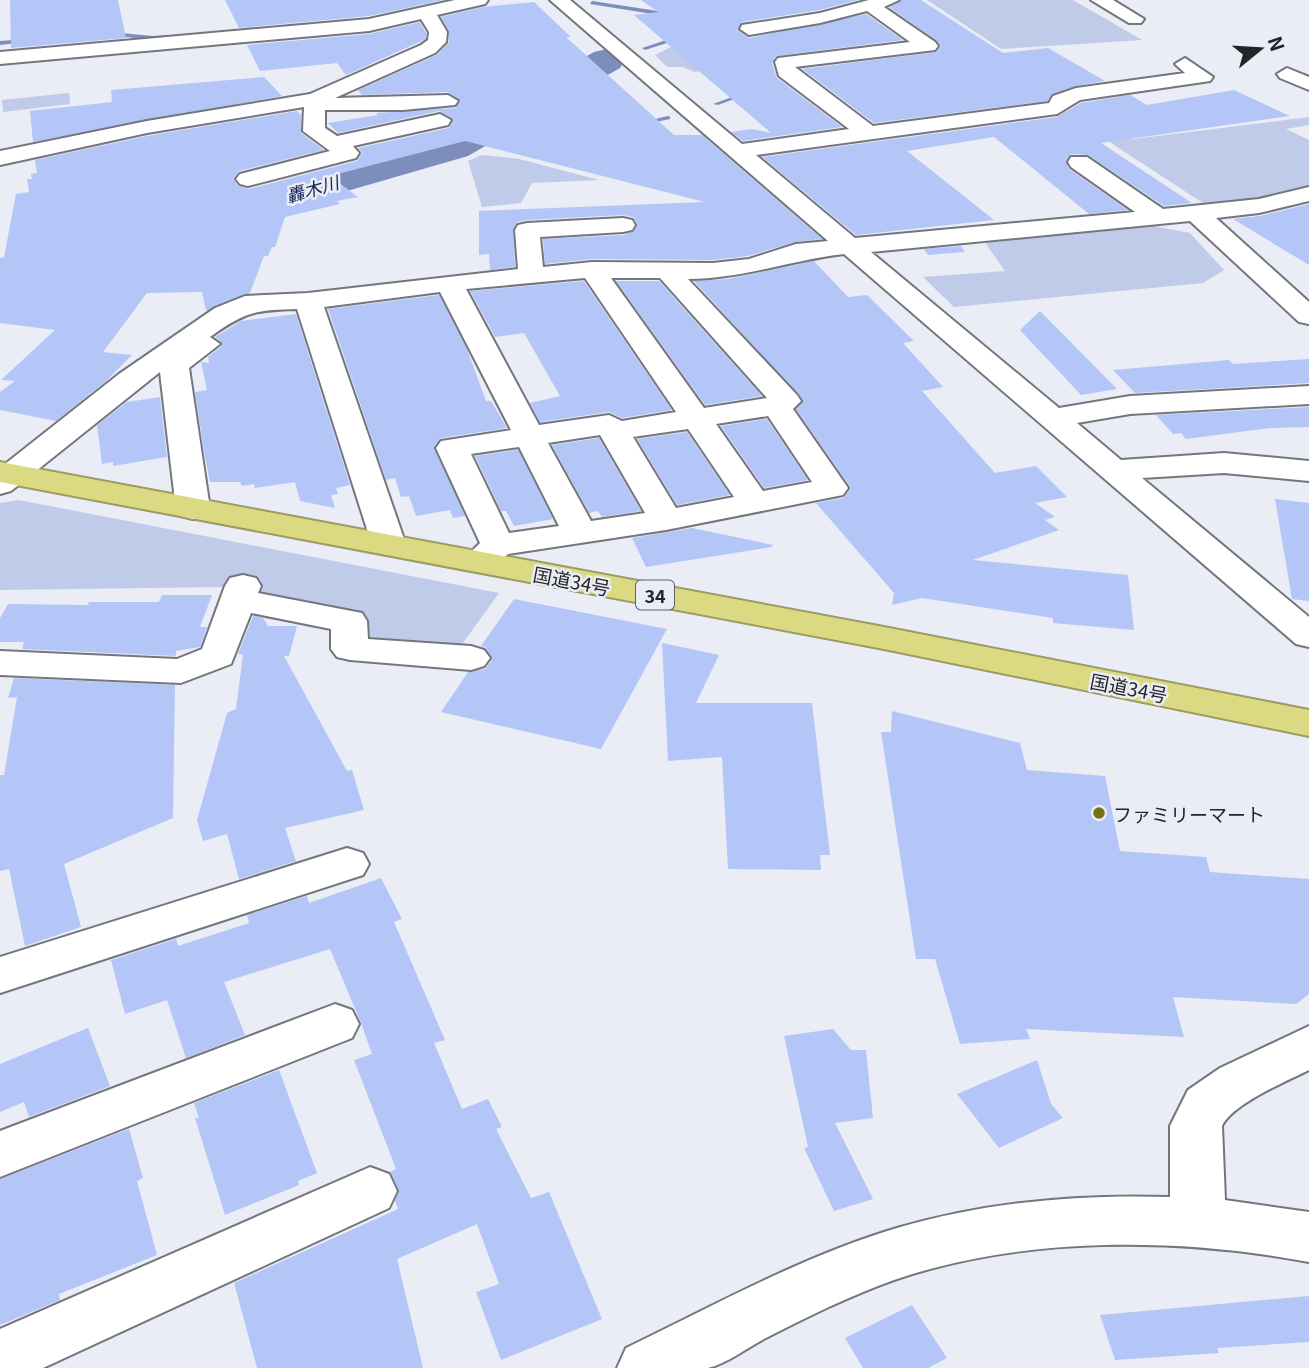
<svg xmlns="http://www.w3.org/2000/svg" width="1309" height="1368" font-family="Georgia,'Noto Sans JP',serif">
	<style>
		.green { fill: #c0cbea }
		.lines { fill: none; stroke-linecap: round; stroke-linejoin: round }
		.stream { fill: #7d8ebc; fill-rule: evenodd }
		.river { fill: #7d8ebc; fill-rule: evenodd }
		.building { fill: #b4c6f7 }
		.minor-casing { stroke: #73767d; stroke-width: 4 }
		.highway-casing { stroke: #9b9b63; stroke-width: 4 }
		.minor { fill: #fff; fill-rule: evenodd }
		.highway { fill: #dbda83; fill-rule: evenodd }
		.poi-dot { fill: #737113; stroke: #eaedf5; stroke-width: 2.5 }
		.labels { text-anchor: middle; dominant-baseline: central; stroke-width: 5; stroke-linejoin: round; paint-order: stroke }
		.far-water-label { font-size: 18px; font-style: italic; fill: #17245c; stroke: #eaedf5 }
		.shield { fill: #eaedf5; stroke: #5f6166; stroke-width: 2 }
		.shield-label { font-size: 18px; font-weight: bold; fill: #242528 }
		.street-label { font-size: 19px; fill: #242528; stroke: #eaedf5 }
		.poi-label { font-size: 19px; fill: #242528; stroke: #eaedf5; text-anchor: start }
	</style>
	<rect width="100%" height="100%" fill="#eaedf5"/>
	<g class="green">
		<polygon points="927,0 1073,0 1142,40 1001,49"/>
		<polygon points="679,43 729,67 694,72 683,67 667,67 655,55"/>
		<polygon points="69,93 70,104 3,112 2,100"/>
		<polygon points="1309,117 1309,125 1286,129 1309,140 1309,188 1249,203 1209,207 1091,130 1098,127 1133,139"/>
		<polygon points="482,155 519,159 599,180 532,183 521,203 482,207 468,161"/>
		<polygon points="1138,223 1190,233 1224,270 1203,283 954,307 923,277 1005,271 986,244 996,236"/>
		<polygon points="19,500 499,593 458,650 358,642 355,612 223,587 0,590 0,503"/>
	</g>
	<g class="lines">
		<g class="stream">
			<polygon points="592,1 671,13 674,15 671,17 590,4"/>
			<polygon points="678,30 680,33 667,43 645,50 642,48 663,41"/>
			<polygon points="110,32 153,36 197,34 200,36 197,38 153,40 108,35"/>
			<polygon points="28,39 26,42 0,45 0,41"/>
			<polygon points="743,93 748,94 718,105 713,104"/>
			<polygon points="668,116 670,117 670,119 641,125 638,123"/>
		</g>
		<polygon class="river" points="607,49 620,52 625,60 620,68 468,156 247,220 232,216 225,207 232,198 440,138 594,52"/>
	</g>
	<g class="building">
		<polygon points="10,0 118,0 126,38 11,48"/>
		<polygon points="225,0 443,0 369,16 239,28"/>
		<polygon points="641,0 859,0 819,10 742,22 737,30 749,38 866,14 903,40 776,56 772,63 777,78 842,127 743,141 731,132 752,129 771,133 634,15 658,12"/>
		<polygon points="901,0 921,0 1003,53 1048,48 1105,81 1075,86 1052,94 1047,101 874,123 802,69 937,52 941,46 936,40 889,7"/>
		<polygon points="534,2 571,37 566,37 674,135 702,135 822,239 795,242 748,256 713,260 592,259 545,264 543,239 624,235 634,231 637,224 633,217 623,215 527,220 517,222 513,229 515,267 490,270 489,254 479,255 479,211 705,202 465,141 330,176 358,197 337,201 340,204 285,217 275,247 272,247 268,256 264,256 250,293 206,311 202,292 147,293 103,352 132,355 106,381 56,421 0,410 0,392 15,381 1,380 55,330 0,323 0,258 4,257 16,194 29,192 27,179 32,179 31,174 37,173 35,160 147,136 297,111 301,115 301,133 324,150 239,171 233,179 238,186 249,189 357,161 362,153 358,148 449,128 454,119 439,111 338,133 328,123 378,115 376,113 455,108 461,101 448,92 362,95 358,90 437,55 449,42 449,31 441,17 483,7"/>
		<polygon points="420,22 426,33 426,39 346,75 337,63 260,71 247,45 369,34"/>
		<polygon points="264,77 282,96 33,142 30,111 112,102 111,90"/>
		<polygon points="1234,90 1290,116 1101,143 1192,203 1164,206 1088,155 1071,154 1066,161 1069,169 1128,210 1089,214 994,137 907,151 994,220 856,235 762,157 1057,117 1081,103 1130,95 1147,105"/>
		<polygon points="1309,204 1309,265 1233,219 1260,216"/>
		<polygon points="961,246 965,252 928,255 924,249"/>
		<polygon points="814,261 848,297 867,295 914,341 903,343 943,387 922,391 995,473 1036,466 1067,497 1035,503 1055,517 1045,520 1059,530 973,560 1128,575 1134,630 1053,623 1053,618 922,598 892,605 894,593 816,503 844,498 851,488 796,409 803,400 694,281 728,279"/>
		<polygon points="584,281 672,410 622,418 609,412 540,422 530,403 560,396 524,333 495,337 470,291"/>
		<polygon points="616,281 659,281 762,396 705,405"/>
		<polygon points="439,295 467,349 486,401 491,401 507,428 441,438 434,446 465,516 453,518 450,510 416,516 409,496 401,497 395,478 386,480 328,309"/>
		<polygon points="1040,311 1117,389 1081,395 1020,330"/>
		<polygon points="296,314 350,485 336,488 338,494 331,495 335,508 300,501 295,482 255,488 254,484 242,486 240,482 210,482 204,451 195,392 207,390 201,362 209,363 208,357 222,346 221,342 215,337 241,321"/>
		<polygon points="1309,359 1309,383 1135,393 1113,370 1229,360 1233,364"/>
		<polygon points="160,397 167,457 113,466 113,462 102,464 97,425 127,402"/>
		<polygon points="1309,407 1309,427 1270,428 1186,439 1181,433 1173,434 1156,415"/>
		<polygon points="767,419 808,480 764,488 721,426"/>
		<polygon points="687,432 730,495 677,505 637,439"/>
		<polygon points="599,438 641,511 602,517 598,511 589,513 552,445"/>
		<polygon points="518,450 553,519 514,526 506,511 501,511 475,456"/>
		<polygon points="1275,499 1309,503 1309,601 1292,599"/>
		<polygon points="692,528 773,545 772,547 646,567 632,538"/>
		<polygon points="162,595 212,595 200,627 207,627 200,647 176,651 176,656 22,649 24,642 0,642 0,618 8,604 88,605 89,602 159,602"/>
		<polygon points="514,599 667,629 601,749 441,712 468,672 485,669 492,660 485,647 481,646"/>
		<polygon points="253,616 263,618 268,626 297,626 289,656 284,656 347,771 352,770 364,810 285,828 296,861 239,879 227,834 203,841 197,820 227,713 236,709 243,655 238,654"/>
		<polygon points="662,643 719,655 696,703 812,703 830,855 820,855 821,870 728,869 722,757 668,761"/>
		<polygon points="14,678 175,685 173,818 64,864 81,927 25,946 9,869 0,871 0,775 4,775 17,697 8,698"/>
		<polygon points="892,711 1020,743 1027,770 1105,776 1120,851 1206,857 1210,872 1309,879 1309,994 1296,1004 1173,997 1184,1037 1026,1029 1030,1039 960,1044 935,959 916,959 881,732 891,732"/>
		<polygon points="381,878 402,919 394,922 445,1040 434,1043 462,1109 488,1099 502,1127 496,1129 531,1198 549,1192 602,1319 501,1360 476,1292 499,1284 477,1224 397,1259 423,1368 257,1368 234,1283 398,1209 395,1201 399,1190 390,1172 396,1169 354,1060 372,1054 361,1023 330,949 224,982 245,1035 186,1058 167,1000 125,1014 111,960 176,939 178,946 249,923 247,915 307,896 309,903"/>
		<polygon points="88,1028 110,1086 29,1117 24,1102 0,1112 0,1064"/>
		<polygon points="833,1029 851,1050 866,1050 873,1118 835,1123 873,1199 834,1211 804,1148 808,1147 784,1036"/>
		<polygon points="1037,1060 1051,1104 1063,1118 999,1148 957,1094"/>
		<polygon points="279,1070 317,1173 298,1181 299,1185 225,1215 195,1118 199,1118 194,1103"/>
		<polygon points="129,1129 143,1178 137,1181 157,1255 59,1294 60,1300 0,1325 0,1179"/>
		<polygon points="1309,1296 1309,1342 1217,1348 1219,1353 1115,1360 1100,1315"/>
		<polygon points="912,1305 947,1358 928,1368 863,1368 845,1338"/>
	</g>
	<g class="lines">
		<defs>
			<g id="minor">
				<polygon points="455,0 488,0 485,4 437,15 447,32 446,42 435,53 335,98 448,95 458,101 455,105 403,110 325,110 325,128 337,136 440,114 451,120 448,125 353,146 359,153 356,158 248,186 240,184 236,179 240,174 330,151 303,131 304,107 147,133 0,165 0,151 147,121 310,94 421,45 428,40 429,32 421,19 369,31 0,64 0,52 369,19"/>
				<path d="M550,0H570L742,144L849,129L779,76L775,62L778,58L910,42L867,11L820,23L749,35L740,29L742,25L820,13L869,0H899L884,7L935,42L938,46L935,50L795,67L873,126L1049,103L1053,96L1076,88L1185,73L1175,64L1185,58L1213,77L1210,81L1080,100L1057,114L756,155L855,238L1135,212L1071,167L1068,162L1071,157H1087L1163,209L1259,199L1309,187V201L1259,213L1216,218L1309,302V324L1299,322L1190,221L871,252L1059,408L1130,396L1309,386V404L1130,414L1077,423L1121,460L1224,453L1309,461V481L1224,473L1142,478L1309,617V647L1296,644L844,254C791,260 742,279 688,279L797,395L801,401L793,409L848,488L843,495L666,530L508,554C494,566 486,574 466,569L461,562L480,543L436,448L441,441L511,430L440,292L324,307L406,545L401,552L389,555L377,552L372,545L297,309C255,310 245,312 210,337L220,344L189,368L210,509L205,516L193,519L181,516L176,509L160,372L11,491L0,494V468L119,374L215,308L245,296L308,293L518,269L515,230L518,225L527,223L623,218L632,220L635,225L632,230L623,232L540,237L543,267L592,262L713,263L749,259L796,244L828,241ZM585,278L676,412L622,421L609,415L539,425L466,289ZM611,278H660L767,398L704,408ZM768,416L812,482L763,491L716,424ZM688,429L734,497L676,508L633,437ZM600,435L645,513L591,521L548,443ZM519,447L559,526L509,533L471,454Z"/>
				<polygon points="1091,0 1113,0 1144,19 1141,23 1129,23"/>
				<polygon points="1287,68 1309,77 1309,90 1280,78 1277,74"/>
				<polygon points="243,575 256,578 261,586 258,593 362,613 367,621 368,639 471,646 484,650 490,658 484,666 471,670 350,660 337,657 331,649 331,629 251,613 231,664 181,683 0,675 0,651 177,659 202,649 225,586 230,578"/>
				<polygon points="347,848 363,853 369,864 363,875 0,993 0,957"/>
				<polygon points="335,1004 352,1010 359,1024 352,1038 0,1177 0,1131"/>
				<path d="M1309,1026V1070C1287,1081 1232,1104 1222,1126L1225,1200L1309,1212V1262C1178,1237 1022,1236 894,1280C849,1296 807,1317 764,1339C747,1348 726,1364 708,1368C685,1368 642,1368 617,1368L626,1348C715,1305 803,1256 897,1228C985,1202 1080,1194 1170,1197V1126L1188,1090L1220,1068Z"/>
				<polygon points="370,1167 389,1174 397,1191 389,1208 43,1368 0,1368 0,1329"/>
			</g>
			<polygon id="highway" points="0,462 884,627 1309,710 1309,736 884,649 0,482"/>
		</defs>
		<use href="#minor" class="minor-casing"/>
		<use href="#highway" class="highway-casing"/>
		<use href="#minor" class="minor"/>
		<use href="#highway" class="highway"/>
	</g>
	<circle class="poi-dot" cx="1099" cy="813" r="7"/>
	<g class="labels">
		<g class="far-water-label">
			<text transform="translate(312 188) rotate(-16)">轟木川</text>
		</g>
		<rect class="shield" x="636" y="580.5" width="38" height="29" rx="5"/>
		<g class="shield-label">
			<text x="655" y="595">34</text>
		</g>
		<g class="street-label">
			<text transform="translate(572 580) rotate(11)">国道34号</text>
			<text transform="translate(1129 687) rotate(11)">国道34号</text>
		</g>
		<g class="poi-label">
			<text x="1113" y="813">ファミリーマート</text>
		</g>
	</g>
	<g transform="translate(1260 49) rotate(72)" stroke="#eaedf5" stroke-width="5" paint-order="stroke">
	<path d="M0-5L12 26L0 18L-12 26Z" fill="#242528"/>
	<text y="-10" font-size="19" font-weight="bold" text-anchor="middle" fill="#242528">N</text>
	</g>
</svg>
